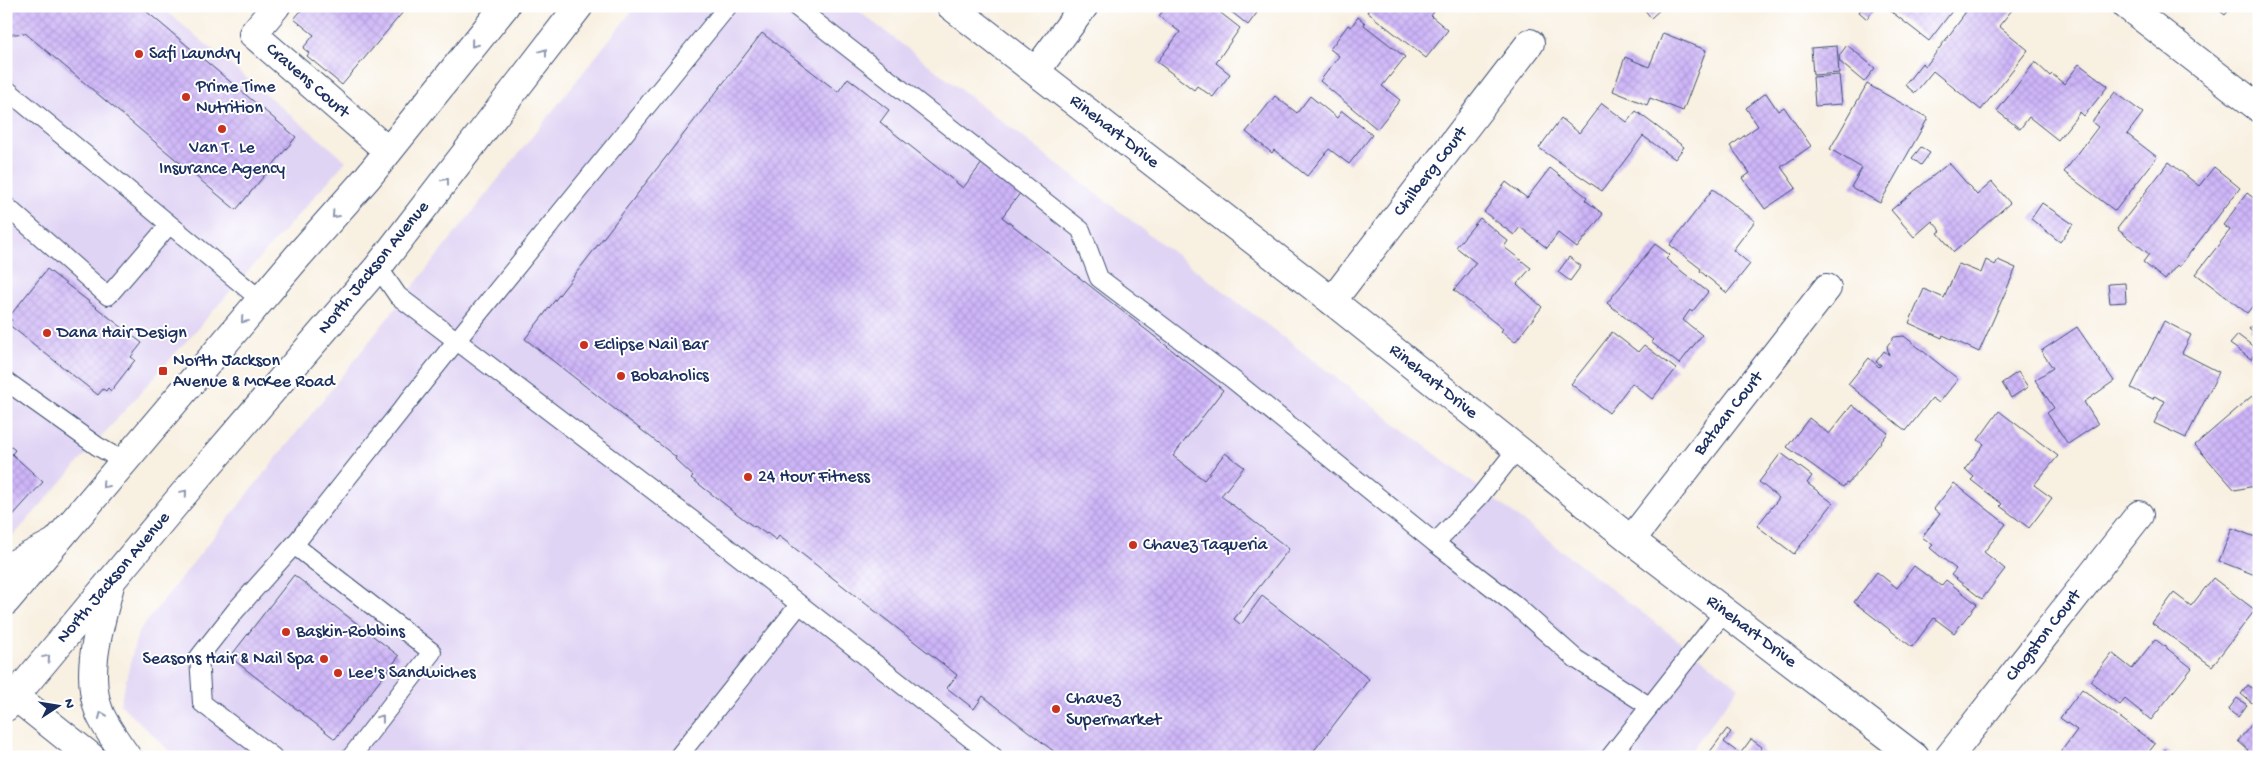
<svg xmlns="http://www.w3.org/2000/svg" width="2265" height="763" font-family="'Gochi Hand',sans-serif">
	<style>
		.built { fill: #e0d4f4 }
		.building { fill: url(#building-cross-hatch) }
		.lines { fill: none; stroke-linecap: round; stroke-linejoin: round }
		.lane-casing { stroke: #3c4c72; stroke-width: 20 }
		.street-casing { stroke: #3c4c72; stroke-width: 30 }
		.secondary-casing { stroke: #3c4c72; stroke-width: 30 }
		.primary-casing { stroke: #3c4c72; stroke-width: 30 }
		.lane { stroke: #fff; stroke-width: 18 }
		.street { stroke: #fff; stroke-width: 28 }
		.secondary { stroke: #fff; stroke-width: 28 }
		.primary { stroke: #fff; stroke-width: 28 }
		.oneway { stroke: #8d97ae }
		.poi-dot { fill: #c8321e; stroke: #fff; stroke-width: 2 }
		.labels { text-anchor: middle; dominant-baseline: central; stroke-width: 4; stroke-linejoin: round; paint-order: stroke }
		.poi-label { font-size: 18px; fill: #1b2f5e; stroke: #fff; text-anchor: start }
		.street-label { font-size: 18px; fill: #1b2f5e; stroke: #fff }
	</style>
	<defs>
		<pattern id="building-cross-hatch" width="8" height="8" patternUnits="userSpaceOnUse" patternTransform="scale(1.25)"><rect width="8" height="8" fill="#ceb5f8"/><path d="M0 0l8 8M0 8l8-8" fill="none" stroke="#b09cd7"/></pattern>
	</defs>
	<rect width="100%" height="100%" fill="#fff"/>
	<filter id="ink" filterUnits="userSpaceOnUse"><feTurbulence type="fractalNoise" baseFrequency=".02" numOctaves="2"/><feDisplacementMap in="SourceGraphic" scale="10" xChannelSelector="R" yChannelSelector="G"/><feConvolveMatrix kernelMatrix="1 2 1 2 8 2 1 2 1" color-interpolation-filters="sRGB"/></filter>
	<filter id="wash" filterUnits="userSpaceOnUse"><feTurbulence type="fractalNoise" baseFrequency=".0096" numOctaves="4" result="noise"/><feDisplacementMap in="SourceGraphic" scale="20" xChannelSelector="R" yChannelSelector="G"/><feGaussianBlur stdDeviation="1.12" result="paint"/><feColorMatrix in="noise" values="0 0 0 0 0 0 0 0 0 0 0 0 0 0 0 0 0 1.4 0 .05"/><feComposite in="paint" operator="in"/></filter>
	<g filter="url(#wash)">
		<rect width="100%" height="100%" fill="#f8f0e1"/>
		<g class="built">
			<polygon points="6,6 160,6 346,161 16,533 6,539"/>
			<polygon points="636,6 852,6 1739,687 1686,757 176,757 120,704 138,632"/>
		</g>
		<g id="blocks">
			<g class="building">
				<polygon points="6,6 140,6 296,137 236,210 25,33 6,35"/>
				<polygon points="305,6 338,7 408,6 342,85 307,56 309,53 303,48 314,35 294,19"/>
				<polygon points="1167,6 1206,6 1211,10 1213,7 1240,28 1216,63 1230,74 1213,97 1197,86 1194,90 1157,62 1180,32 1159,16"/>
				<polygon points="1224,6 1262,6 1248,25"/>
				<polygon points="1371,6 1438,6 1431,16 1448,30 1426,58 1367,12"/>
				<polygon points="1642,6 1664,6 1651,18"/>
				<polygon points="1863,6 1876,6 1867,19 1859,12"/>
				<polygon points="1884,6 1956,6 1929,41"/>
				<polygon points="1969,6 2007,6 2012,10 1999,26 2028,50 1981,110 1933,71 1915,93 1905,85 1922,63 1926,66 1962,18 1961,17"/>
				<polygon points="2214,6 2232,6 2225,15"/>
				<polygon points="1358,17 1365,23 1364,25 1405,57 1382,86 1400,100 1377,129 1320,81 1339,56 1330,49 1348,25 1351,27"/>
				<polygon points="762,33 838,92 848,78 889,110 880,122 963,188 986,158 1024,188 1002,217 1223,390 1173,456 1204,480 1225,453 1244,467 1221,496 1289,549 1234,619 1241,625 1262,596 1369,679 1309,757 1061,757 983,696 974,709 947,688 957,675 779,536 776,540 767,533 766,534 755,526 754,527 691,478 693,476 675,459 676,457 525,339"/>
				<polygon points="1663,33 1706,50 1683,111 1650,98 1647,105 1613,91 1625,57 1649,67"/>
				<polygon points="1847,45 1875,68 1864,82 1840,62 1839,56"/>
				<polygon points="1837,46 1839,73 1813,75 1811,48"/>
				<polygon points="2035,62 2050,76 2052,74 2064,84 2079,64 2108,86 2084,116 2080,112 2058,140 2029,117 2020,129 1997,111"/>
				<polygon points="1839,75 1842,104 1815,106 1813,77"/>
				<polygon points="1867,84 1928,118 1880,203 1851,187 1862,168 1830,149"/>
				<polygon points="2115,92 2143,113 2127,134 2157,157 2115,211 2064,172 2098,127 2092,122"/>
				<polygon points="1766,93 1778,111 1784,107 1811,146 1781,167 1796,188 1765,209 1743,178 1750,173 1730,146 1758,126 1746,108"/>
				<polygon points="1275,96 1297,113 1310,96 1337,118 1342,111 1372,135 1349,164 1329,149 1307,176 1274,150 1272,153 1246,132"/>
				<polygon points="1602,103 1627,122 1636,111 1684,147 1675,159 1643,136 1602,191 1539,148 1561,118 1579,133"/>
				<polygon points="1921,147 1930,153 1921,165 1912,158"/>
				<polygon points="2169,162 2199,186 2214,167 2240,188 2179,267 2177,265 2165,280 2143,262 2149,254 2117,229"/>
				<polygon points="1949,163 1977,195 1992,182 2010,203 1954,252 1938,233 1941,231 1932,221 1914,237 1891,210"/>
				<polygon points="1550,168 1587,197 1585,200 1603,214 1577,248 1558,233 1547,248 1520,227 1514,235 1484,212 1506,182 1527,198"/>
				<polygon points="1713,189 1755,221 1733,250 1750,264 1727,293 1700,271 1701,269 1670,245"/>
				<polygon points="2247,193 2259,202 2259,298 2247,313 2196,274 2230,230 2223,225"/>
				<polygon points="2042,203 2073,224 2060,242 2031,219"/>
				<polygon points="1480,218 1508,241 1504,247 1531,268 1517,284 1542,307 1515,342 1501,331 1503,329 1454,290 1476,263 1456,247"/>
				<polygon points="1655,244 1670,255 1666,259 1708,292 1692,312 1690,310 1683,320 1702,335 1679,364 1651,342 1653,340 1607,303"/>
				<polygon points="1569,257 1581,266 1570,281 1558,272"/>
				<polygon points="1986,260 1995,265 1998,260 2016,268 1979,352 1943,335 1942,338 1909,323 1924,289 1944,298 1959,264 1981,273"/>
				<polygon points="47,269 142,343 131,357 135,360 111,391 108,388 106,391 103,389 98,395 8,324 12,320 9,317"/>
				<polygon points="2125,283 2126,302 2110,303 2108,284"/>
				<polygon points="2259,317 2259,337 2249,329"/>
				<polygon points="2164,321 2191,335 2182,353 2219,372 2186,438 2154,423 2165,401 2154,396 2153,399 2131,388"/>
				<polygon points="2077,327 2114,381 2084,402 2098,424 2068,444 2047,413 2054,408 2035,380 2053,368 2041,351"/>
				<polygon points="1612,332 1638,352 1644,345 1676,369 1652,399 1632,383 1609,413 1571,384"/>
				<polygon points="2238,335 2258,350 2251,359 2230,344"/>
				<polygon points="1904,336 1958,379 1939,403 1932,398 1906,431 1848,384 1869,358 1879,367 1881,365 1876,362 1884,351 1889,355 1887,346 1894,337"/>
				<polygon points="2018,372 2028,387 2011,398 2002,383"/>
				<polygon points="2252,396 2259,404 2259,485 2235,490 2195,445"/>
				<polygon points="1852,405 1888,433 1848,484 1846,483 1843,487 1787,447 1809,418 1829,434"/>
				<polygon points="1999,411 2058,456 2034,485 2052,498 2029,528 2000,506 2002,504 1971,480 1974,477 1965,469 1984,444 1978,440"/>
				<polygon points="6,443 15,450 12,454 43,482 6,523"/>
				<polygon points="1781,453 1812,476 1807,483 1833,503 1794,554 1757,526 1779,498 1759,482"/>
				<polygon points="1954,483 2006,524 1984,552 2005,569 1982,599 1951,575 1956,569 1930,548 1933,545 1922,537 1940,514 1934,509"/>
				<polygon points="2232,528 2255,537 2259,528 2259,567 2255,575 2219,561"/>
				<polygon points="1914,566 1941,586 1946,580 1977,604 1954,633 1934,618 1912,647 1854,602 1877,572 1897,588"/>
				<polygon points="294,575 399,656 335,739 230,657"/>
				<polygon points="2213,578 2255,610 2212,666 2152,623 2174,593 2191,606"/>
				<polygon points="2155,639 2192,668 2151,720 2125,699 2120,705 2090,681 2112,653 2132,669"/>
				<polygon points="2248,685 2259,694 2252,703 2241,694"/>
				<polygon points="2082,689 2155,744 2145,757 2057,757 2077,730 2060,718"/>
				<polygon points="2237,698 2247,705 2238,717 2228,710"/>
				<polygon points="2256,719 2259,721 2259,757 2243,757 2248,750 2238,741"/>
				<polygon points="1727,729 1731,732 1724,742 1740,754 1751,739 1762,747 1760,750 1769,757 1706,757"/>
				<polygon points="2165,749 2175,757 2159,757"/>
			</g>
		</g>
	</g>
	<g filter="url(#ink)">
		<use href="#blocks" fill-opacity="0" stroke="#3c4c72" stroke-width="1"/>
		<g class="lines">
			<defs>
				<g id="lane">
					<polyline points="795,6 1081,230 1099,278 1231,378 1435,543 1514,604 1576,659 1649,706"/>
					<polyline points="6,89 261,300"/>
					<polyline points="6,206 108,296 169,225"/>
					<polyline points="378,267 398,296 700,526 994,757"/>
					<polyline points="6,381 97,446 125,462"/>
					<polyline points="1435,543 1480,496 1517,449"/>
					<polyline points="294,545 432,652 351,757"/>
					<polyline points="273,757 202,703 199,657 236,610 294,545 457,340 728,6"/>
					<polyline points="678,757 799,605"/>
					<polyline points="1610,757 1725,611"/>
				</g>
				<g id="street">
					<polyline points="276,6 253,34 388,151"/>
					<polyline points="951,6 1332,301 1631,540 1915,757"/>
					<polyline points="2127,6 2259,108"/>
					<polyline points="1036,71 1084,6"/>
					<polyline points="1332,301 1530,43"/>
					<polyline points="1631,540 1827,288"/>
					<polyline points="1949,757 2139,515"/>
				</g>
				<g id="secondary">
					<polyline points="6,601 298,256 367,178 505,6"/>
					<polyline points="6,707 181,497 378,267 579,6"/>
				</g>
				<g id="primary">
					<polyline points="6,568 56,542"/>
					<path d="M111,581C101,623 83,672 100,714C107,729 117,743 127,757"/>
					<polyline points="6,689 91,757"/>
				</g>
			</defs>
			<use href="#lane" class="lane-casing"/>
			<use href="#street" class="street-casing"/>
			<use href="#secondary" class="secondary-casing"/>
			<use href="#primary" class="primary-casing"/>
			<use href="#lane" class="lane"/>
			<use href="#street" class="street"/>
			<use href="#secondary" class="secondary"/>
			<use href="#primary" class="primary"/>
		</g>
		<defs><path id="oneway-chevron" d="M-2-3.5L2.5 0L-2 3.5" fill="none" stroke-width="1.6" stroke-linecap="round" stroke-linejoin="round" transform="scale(1.25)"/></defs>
		<g class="oneway">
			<use href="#oneway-chevron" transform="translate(474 44) rotate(129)"/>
			<use href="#oneway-chevron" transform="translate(544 52) rotate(-53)"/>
			<use href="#oneway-chevron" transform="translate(446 181) rotate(-53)"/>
			<use href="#oneway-chevron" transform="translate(335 215) rotate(132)"/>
			<use href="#oneway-chevron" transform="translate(244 320) rotate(130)"/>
			<use href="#oneway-chevron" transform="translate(105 485) rotate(131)"/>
			<use href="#oneway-chevron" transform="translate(184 493) rotate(-50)"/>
			<use href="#oneway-chevron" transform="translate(47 658) rotate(-50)"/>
			<use href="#oneway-chevron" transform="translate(102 715) rotate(-112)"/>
			<use href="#oneway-chevron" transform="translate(381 718) rotate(-52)"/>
		</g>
	</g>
	<g class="poi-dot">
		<circle cx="139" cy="54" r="5"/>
		<circle cx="186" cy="97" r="5"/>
		<circle cx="222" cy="129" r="5"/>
		<circle cx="47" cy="333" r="5"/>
		<circle cx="584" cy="345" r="5"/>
		<rect x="158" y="366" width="10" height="10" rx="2.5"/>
		<circle cx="621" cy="376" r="5"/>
		<circle cx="748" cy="477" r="5"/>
		<circle cx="1133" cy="545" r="5"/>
		<circle cx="286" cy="632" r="5"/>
		<circle cx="324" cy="659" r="5"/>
		<circle cx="338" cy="673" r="5"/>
		<circle cx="1056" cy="709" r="5"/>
	</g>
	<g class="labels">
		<g class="poi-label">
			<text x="149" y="54">Safi Laundry</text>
			<text x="196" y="87">Prime Time<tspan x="196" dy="21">Nutrition</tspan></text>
			<text x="222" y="148" text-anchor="middle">Van T. Le<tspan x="222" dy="21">Insurance Agency</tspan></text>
			<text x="57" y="333">Dana Hair Design</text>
			<text x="594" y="345">Eclipse Nail Bar</text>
			<text x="173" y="361">North Jackson<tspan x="173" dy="21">Avenue &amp; McKee Road</tspan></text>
			<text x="631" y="376">Bobaholics</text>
			<text x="758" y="477">24 Hour Fitness</text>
			<text x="1143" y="545">Chavez Taqueria</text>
			<text x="296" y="632">Baskin-Robbins</text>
			<text x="314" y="659" text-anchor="end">Seasons Hair &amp; Nail Spa</text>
			<text x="348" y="673">Lee's Sandwiches</text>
			<text x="1066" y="699">Chavez<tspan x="1066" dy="21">Supermarket</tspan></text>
		</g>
		<g class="street-label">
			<text transform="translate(307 81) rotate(41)">Cravens Court</text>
			<text transform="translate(1114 132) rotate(38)">Rinehart Drive</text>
			<text transform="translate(1431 172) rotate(-52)">Chilberg Court</text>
			<text transform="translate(374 268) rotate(-51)">North Jackson Avenue</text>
			<text transform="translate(1433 382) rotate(39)">Rinehart Drive</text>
			<text transform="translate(1729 414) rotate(-52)">Bataan Court</text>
			<text transform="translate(114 578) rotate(-50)">North Jackson Avenue</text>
			<text transform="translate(1751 632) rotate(37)">Rinehart Drive</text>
			<text transform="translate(2044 636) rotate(-52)">Clogston Court</text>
		</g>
	</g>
	<rect width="2265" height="763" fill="none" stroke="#fff" stroke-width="25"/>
	<g transform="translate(58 706) rotate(78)" stroke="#ffffff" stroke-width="4" paint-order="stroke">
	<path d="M0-4L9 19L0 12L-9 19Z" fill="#1b2f5e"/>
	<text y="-8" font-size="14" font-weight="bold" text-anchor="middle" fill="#1b2f5e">N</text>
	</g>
</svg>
